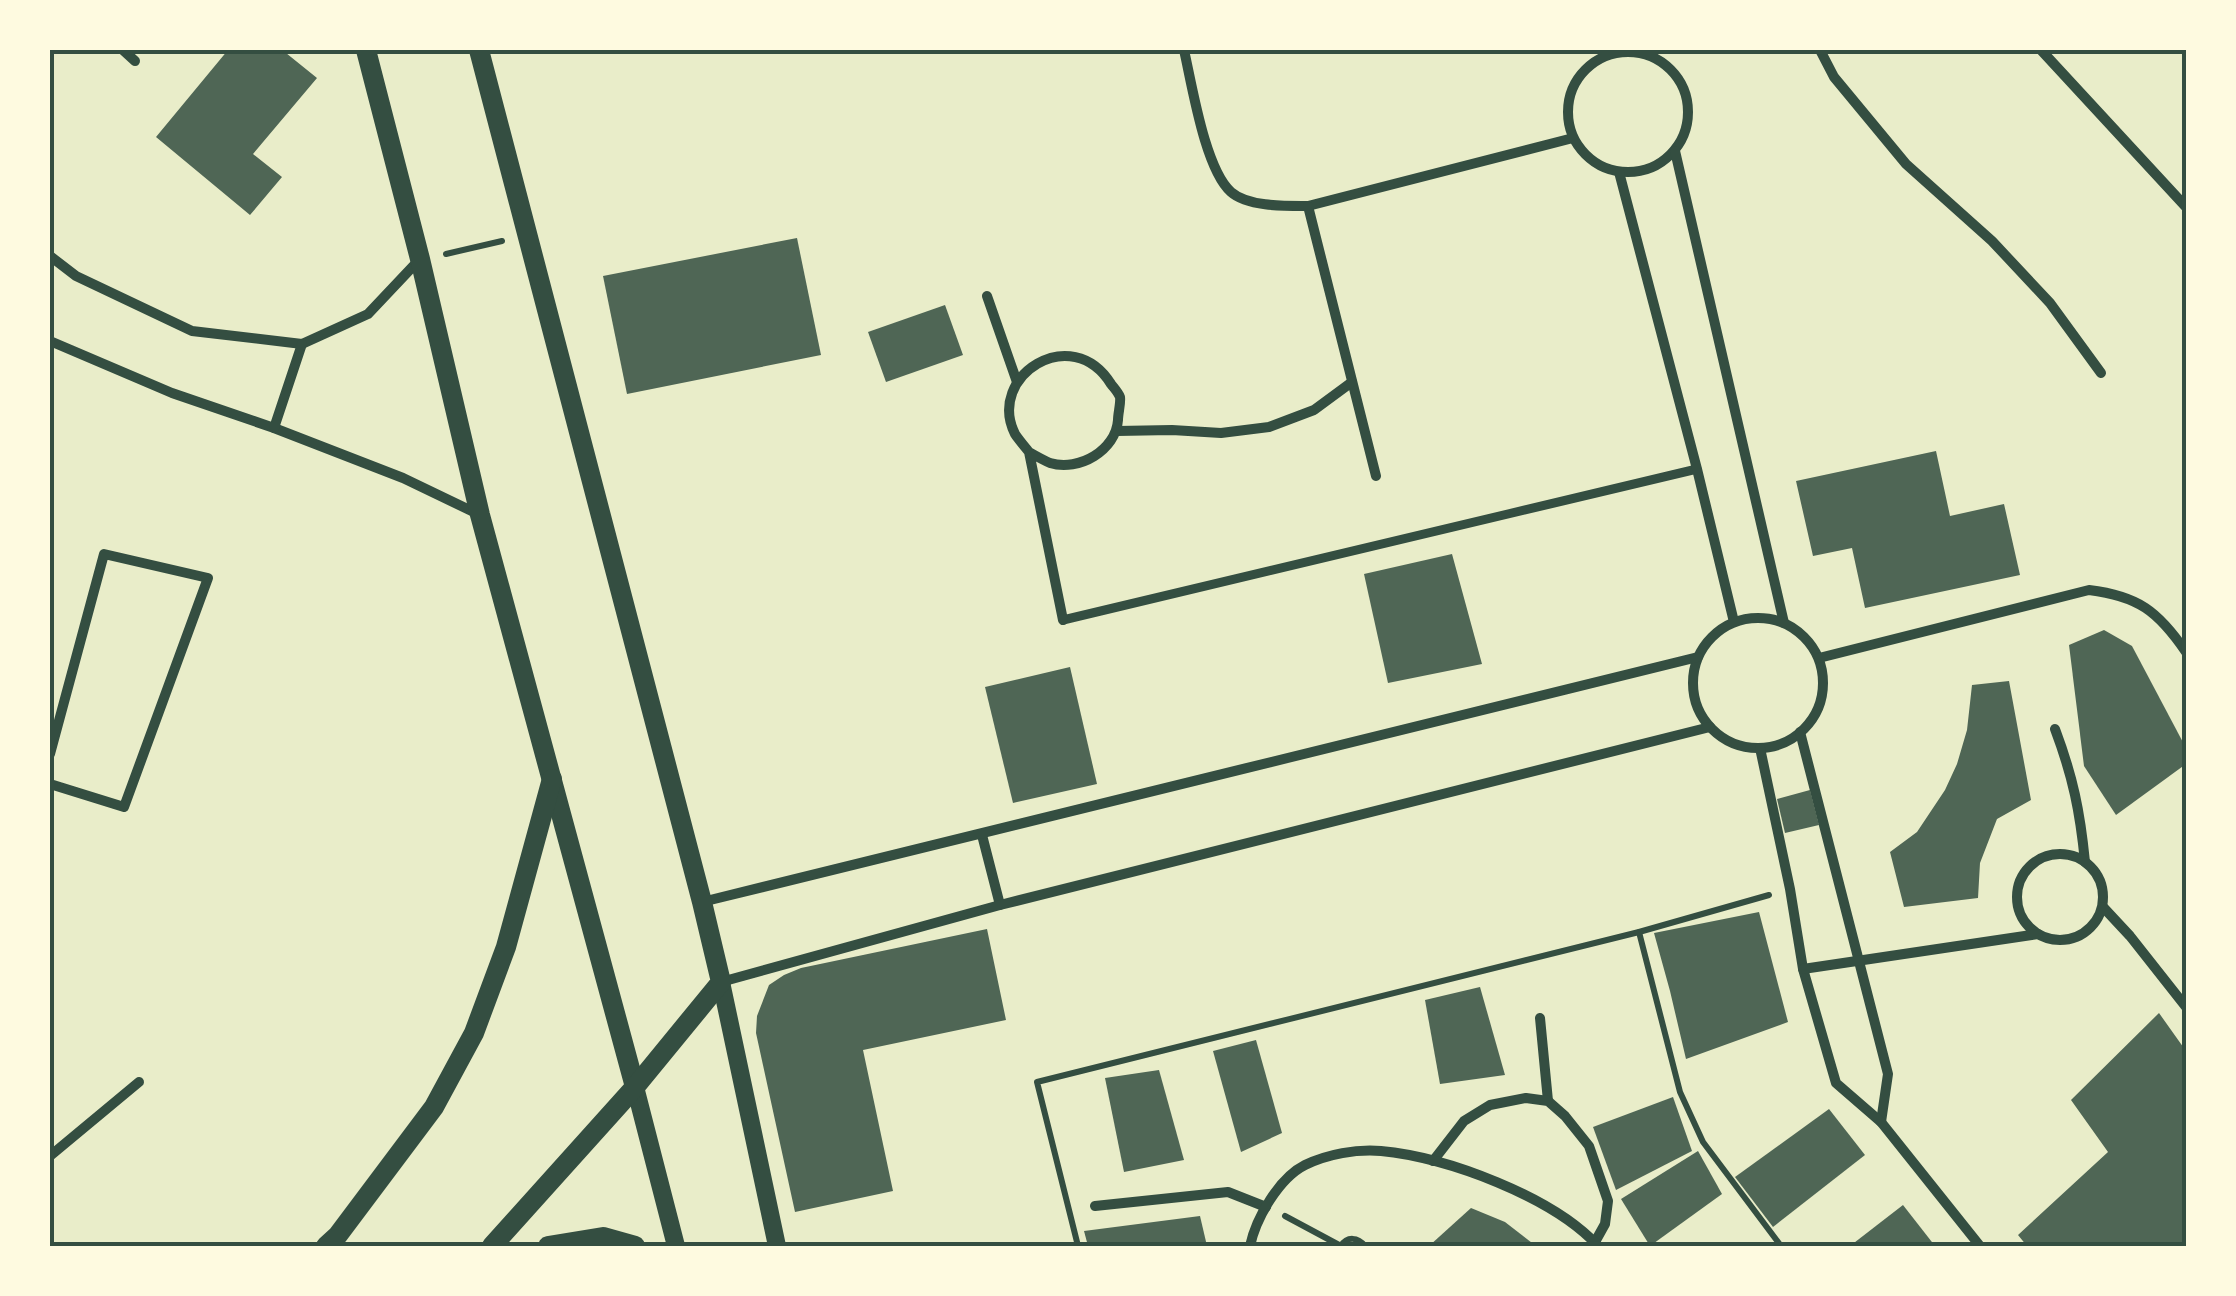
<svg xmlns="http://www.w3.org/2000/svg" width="2236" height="1296" font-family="Karla,sans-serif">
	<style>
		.building { fill: #4f6655 }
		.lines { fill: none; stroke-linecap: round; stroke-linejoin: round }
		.path { stroke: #344e41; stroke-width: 6 }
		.pedestrian { stroke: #344e41; stroke-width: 9 }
		.minor { stroke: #344e41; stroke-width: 10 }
		.tertiary { stroke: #344e41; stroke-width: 18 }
		.secondary { stroke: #344e41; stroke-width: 20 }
		.neatline { fill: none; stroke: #344e41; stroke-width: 4 }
	</style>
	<rect width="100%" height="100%" fill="#e9edc9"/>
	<g class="building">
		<polygon points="228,50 288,50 286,53 317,78 253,154 282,177 250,215 156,137"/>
		<polygon points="797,238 821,355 627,394 603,276"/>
		<polygon points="945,305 963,355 886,382 868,332"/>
		<polygon points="1936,451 1950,516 2004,504 2020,575 1865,608 1852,548 1813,556 1796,481"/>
		<polygon points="1452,554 1482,664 1388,683 1364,574"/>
		<polygon points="2104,630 2132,646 2186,748 2186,764 2116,815 2084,766 2069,645"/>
		<polygon points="1070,667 1097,784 1013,803 985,687"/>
		<polygon points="2009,681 2031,800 1997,819 1980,863 1978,898 1904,907 1890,852 1917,832 1945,790 1957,764 1967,730 1972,685"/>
		<polygon points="1810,790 1819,825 1785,833 1777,799"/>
		<polygon points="1759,912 1788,1022 1686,1059 1670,991 1654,933"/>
		<polygon points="987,929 1006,1020 863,1050 893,1191 795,1212 756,1033 757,1016 769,985 784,975 801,968"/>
		<polygon points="1480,987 1505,1075 1440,1084 1425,1000"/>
		<polygon points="2159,1013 2186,1051 2186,1246 2027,1246 2018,1235 2108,1152 2071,1100"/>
		<polygon points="1256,1040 1282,1133 1241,1152 1213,1051"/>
		<polygon points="1159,1070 1184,1160 1124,1172 1105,1078"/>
		<polygon points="1673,1097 1692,1151 1616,1190 1593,1127"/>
		<polygon points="1829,1109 1865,1155 1773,1227 1735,1177"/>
		<polygon points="1698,1151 1722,1194 1650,1246 1621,1199"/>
		<polygon points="1903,1205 1935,1246 1850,1246"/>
		<polygon points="1471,1208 1505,1222 1536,1246 1429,1246"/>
		<polygon points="1200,1216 1207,1246 1088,1246 1084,1231"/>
	</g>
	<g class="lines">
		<g class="path">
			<polyline points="446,254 502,241"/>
			<polyline points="1639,932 1680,1092 1703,1142 1781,1246"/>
			<polyline points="1285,1216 1341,1246"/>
			<polyline points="1078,1246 1037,1082 1639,932 1769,895"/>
			<path d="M1341,1246C1347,1236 1358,1237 1365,1246"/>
		</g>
		<polyline class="pedestrian" points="1063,620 1697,469"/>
		<g class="minor">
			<polyline points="123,50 135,61"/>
			<path d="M1184,50C1192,85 1205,169 1231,192C1248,207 1286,206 1308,206L1573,138"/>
			<polyline points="1820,50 1834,77 1906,164 1992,241 2050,303 2101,373"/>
			<polyline points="2041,50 2186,207"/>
			<circle cx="1628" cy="112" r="60"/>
			<polyline points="1675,151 1784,623"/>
			<polyline points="1619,172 1697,469 1734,622"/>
			<polyline points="1308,206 1376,476"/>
			<polyline points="50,256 76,276 192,331 302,344 368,314 419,260"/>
			<polyline points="987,296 1017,382"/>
			<polyline points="50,341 172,393 274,428 403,478 480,515"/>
			<polyline points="274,428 302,344"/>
			<polyline points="1117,431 1172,430 1221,433 1269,427 1314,410 1352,382"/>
			<path d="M1029,452C1036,456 1043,460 1050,463C1079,472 1116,450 1118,420C1118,413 1121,403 1120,397C1118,392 1114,388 1111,384C1072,321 986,376 1015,434C1019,440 1025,447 1029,452L1063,620"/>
			<circle cx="1758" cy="683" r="65"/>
			<path d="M1819,658L2089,590C2138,596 2158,611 2186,652"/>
			<path d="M2055,729C2073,777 2080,811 2085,862"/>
			<polyline points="1800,732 1888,1074 1881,1122"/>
			<polyline points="1760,748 1790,889 1803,969 1836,1083 1881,1122 1980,1246"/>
			<polyline points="50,754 104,554 208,578 124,807 50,784"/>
			<polyline points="982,835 1000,905"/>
			<circle cx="2060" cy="897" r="43"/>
			<polyline points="702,902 1698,657"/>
			<polyline points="2103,907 2130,936 2186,1007"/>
			<polyline points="1803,969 2038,934"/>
			<polyline points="721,982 1000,905 1710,727"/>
			<polyline points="1540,1018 1548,1101"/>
			<polyline points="50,1156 139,1082"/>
			<polyline points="1433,1161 1464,1121 1490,1105 1526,1098 1548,1101 1565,1116 1589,1146 1608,1201 1605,1224 1595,1242"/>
			<polyline points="1095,1206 1228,1192 1266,1207"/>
			<path d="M1250,1246C1256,1218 1279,1178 1305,1165C1328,1154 1356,1149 1381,1151C1447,1157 1553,1197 1598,1246"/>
		</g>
		<g class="tertiary">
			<polyline points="721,982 777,1246"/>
			<polyline points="635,1087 676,1246"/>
		</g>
		<g class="secondary">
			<polyline points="366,50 420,259 480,515 635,1087"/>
			<polyline points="479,50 702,902 721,982 635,1087 492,1246"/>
			<polyline points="326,1246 338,1235 434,1107 474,1033 506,947 552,779"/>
			<polyline points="548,1246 603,1237 635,1246"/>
		</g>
	</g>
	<rect width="2236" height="1296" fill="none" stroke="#fefae0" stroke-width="105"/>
	<rect x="52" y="52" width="2132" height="1192" class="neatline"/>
</svg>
